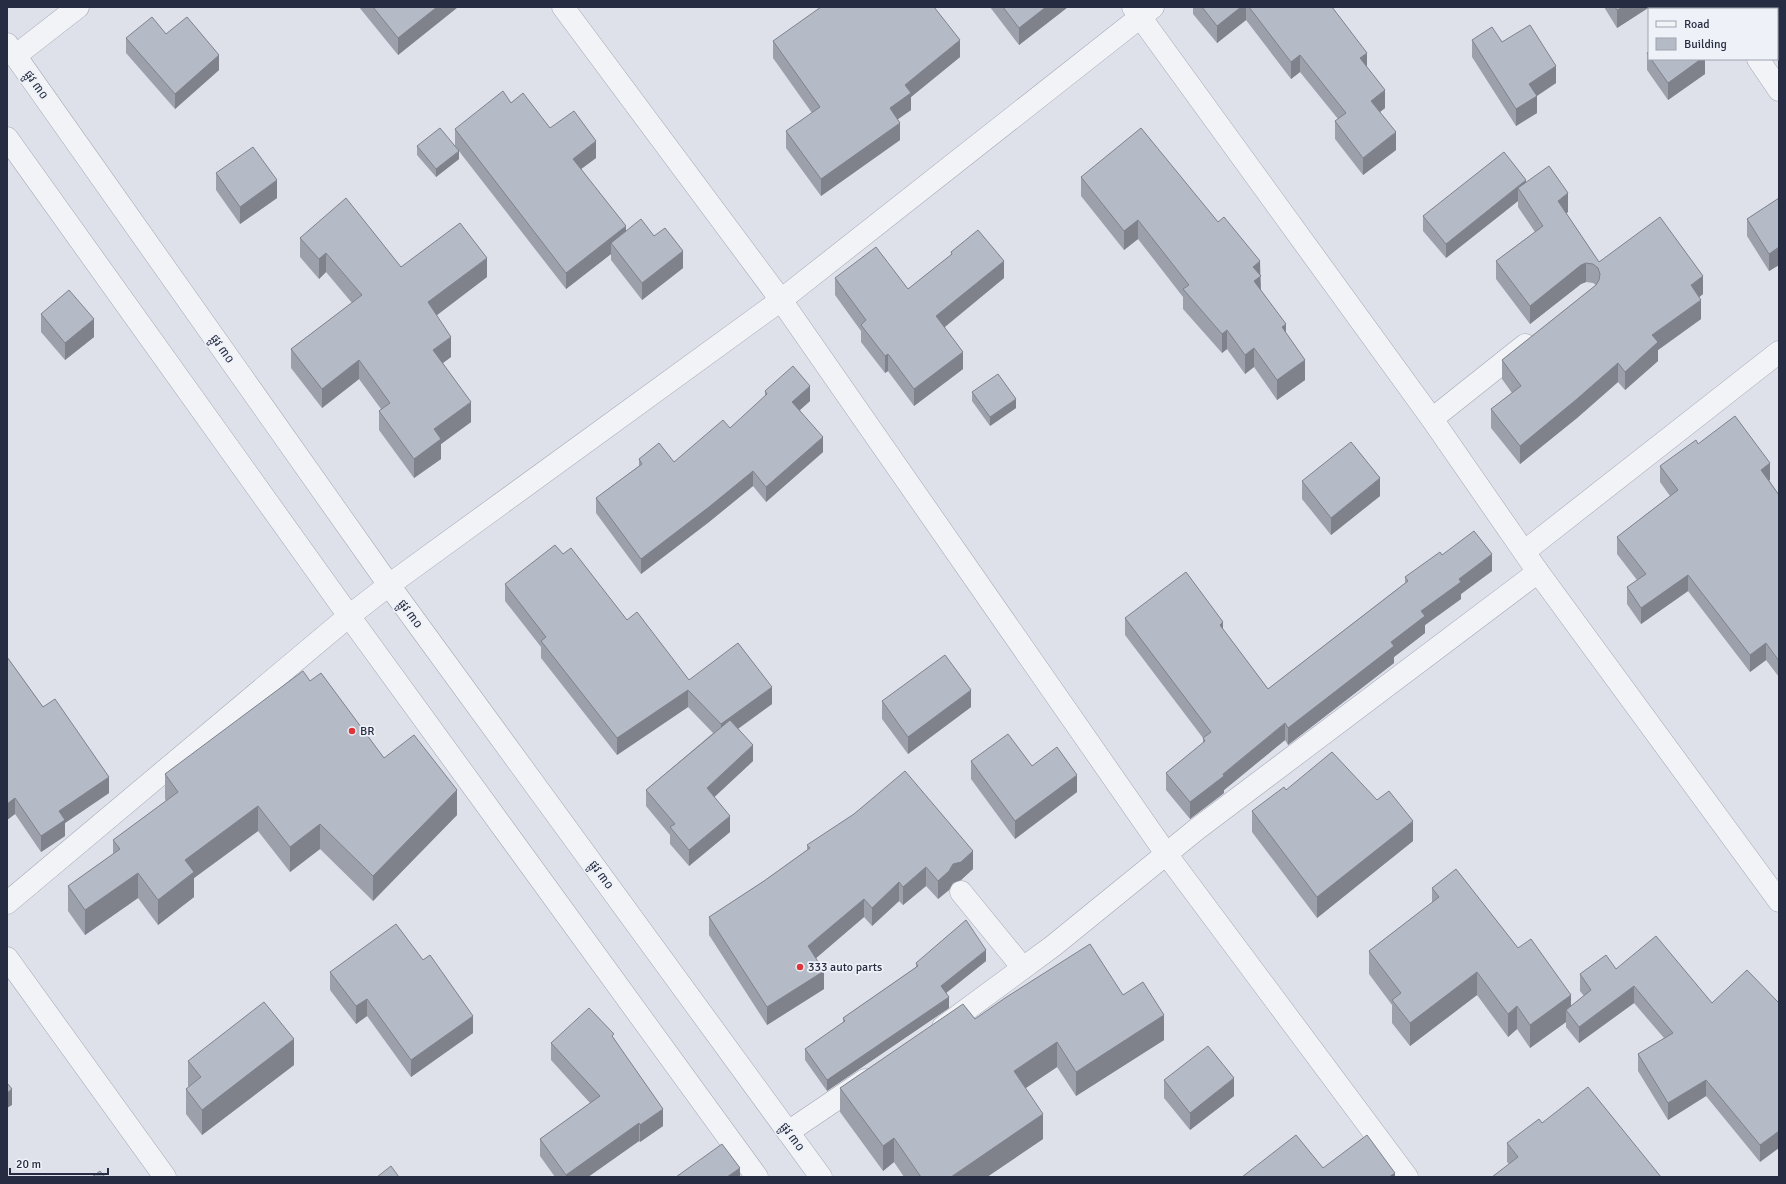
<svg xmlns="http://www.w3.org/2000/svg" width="1786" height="1184" font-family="Signika,'Noto Sans Khmer',sans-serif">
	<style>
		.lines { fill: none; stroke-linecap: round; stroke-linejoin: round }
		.minor-casing { stroke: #a3a7b4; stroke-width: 23 }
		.minor { stroke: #f2f3f7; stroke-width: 22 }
		.wall { fill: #9ca0ab }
		.shaded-wall { fill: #7f828b }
		.building { fill: #b5bac7; stroke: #7f828b }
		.poi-dot { fill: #dd353a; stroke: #eef1f7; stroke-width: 1.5 }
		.labels { text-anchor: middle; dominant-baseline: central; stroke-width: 3.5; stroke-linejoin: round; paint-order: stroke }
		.street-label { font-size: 12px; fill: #262d42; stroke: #eef1f7 }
		.poi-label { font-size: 12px; fill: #262d42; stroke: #eef1f7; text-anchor: start }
	</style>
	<rect width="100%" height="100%" fill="#dee1ea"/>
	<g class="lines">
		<defs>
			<g id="minor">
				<polyline points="563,7 781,300 1167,855 1407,1177"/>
				<polyline points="1133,7 1432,419 1538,572 1779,901"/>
				<polyline points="1722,7 1723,9"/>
				<polyline points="7,44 389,585 821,1177"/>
				<polyline points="15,56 78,7"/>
				<polyline points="1758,59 1779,90"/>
				<polyline points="7,138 349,616 757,1177"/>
				<polyline points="1432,419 1525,345"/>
				<polyline points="1525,551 1779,352"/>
				<polyline points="961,892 1023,968"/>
				<polyline points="7,903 349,616 389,585 781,300 1153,7"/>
				<polyline points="7,958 165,1177"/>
				<polyline points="943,1027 1053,946 1197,829 1538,572"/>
				<polyline points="788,1132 865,1080"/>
			</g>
		</defs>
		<use href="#minor" class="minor-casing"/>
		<use href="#minor" class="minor"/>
	</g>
	<g class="wall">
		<polygon points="359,7 458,7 398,55"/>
		<polygon points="990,7 1068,7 1019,45"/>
		<polygon points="1193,7 1332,7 1367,67 1385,108 1380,112 1396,150 1363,175 1335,139 1335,121 1338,119 1300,72 1291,79 1246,20 1217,43 1193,14"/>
		<polygon points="1604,7 1648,7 1648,8 1617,28"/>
		<polygon points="166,34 219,70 175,109 126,53 126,38"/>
		<polygon points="1472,40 1502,42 1556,83 1537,96 1537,113 1516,126 1472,57"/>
		<polygon points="773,41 960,57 911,97 911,110 897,119 900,140 821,196 786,148 786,131 812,113 773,58"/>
		<polygon points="1649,51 1649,59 1705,59 1705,74 1668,100 1647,70 1647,53"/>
		<polygon points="550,128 596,158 581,169 626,231 654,236 683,268 642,300 611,260 611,254 566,289 455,146 455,129"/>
		<polygon points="417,146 459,159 436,177 417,155"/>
		<polygon points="216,173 277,198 240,224 216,190"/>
		<polygon points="1081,177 1260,276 1261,290 1286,333 1305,380 1277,400 1254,367 1245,374 1227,349 1222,353 1183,309 1183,297 1138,239 1124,250 1081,196"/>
		<polygon points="1526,182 1568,212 1566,213 1599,262 1703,294 1699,297 1701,319 1658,350 1658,361 1625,390 1618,382 1577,418 1520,464 1491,428 1491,409 1512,393 1502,379 1502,360 1596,285 1593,283 1586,282 1581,284 1530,324 1496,279 1496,261 1535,232 1518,207 1518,201 1446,258 1423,231 1423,216"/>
		<polygon points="1779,198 1779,265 1769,271 1747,236 1747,219"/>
		<polygon points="300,238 401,267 487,277 436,315 451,357 443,363 471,422 441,444 441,459 414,478 379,430 379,411 381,409 359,379 322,408 291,368 291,349 352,303 326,272 319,279 300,257"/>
		<polygon points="951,252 1004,278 945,327 963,369 914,406 888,371 885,373 861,342 861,331 835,295 835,278 908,289 951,255"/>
		<polygon points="41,314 94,337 65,360 41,332"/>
		<polygon points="765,391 810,401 800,410 823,452 766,502 753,486 709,522 641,574 596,513 596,498 639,466 639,459 674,462 730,428 765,397"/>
		<polygon points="972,392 1016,408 990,426 972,401"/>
		<polygon points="1698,444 1770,480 1769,480 1779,495 1779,677 1766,660 1750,672 1688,591 1641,624 1627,604 1627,587 1637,580 1617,554 1617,537 1670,496 1660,482 1660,466"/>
		<polygon points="1302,481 1380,496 1331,535 1302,499"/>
		<polygon points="563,554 627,620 689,680 772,704 738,729 753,761 714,797 730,832 689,866 670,844 670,835 646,806 646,790 713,733 688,707 617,755 541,658 541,647 505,601 505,584"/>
		<polygon points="1442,555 1492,571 1461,594 1461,599 1425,625 1425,633 1394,657 1394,663 1288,745 1285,740 1224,790 1224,793 1190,819 1166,790 1166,773 1203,743 1203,738 1125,635 1125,618 1223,630 1268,689 1405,583 1405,577"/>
		<polygon points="7,657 43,707 109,793 65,823 65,836 41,852 15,814 7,820"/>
		<polygon points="310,681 384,758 457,815 373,901 320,849 290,872 258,831 194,878 194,897 158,925 138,898 85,935 68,911 68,886 113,854 113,840 166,801 165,799 165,774"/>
		<polygon points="882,701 971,707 908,754 882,719"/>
		<polygon points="971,761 1032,766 1077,792 1015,839 971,779"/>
		<polygon points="1286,790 1413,841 1317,918 1252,832 1252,811"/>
		<polygon points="807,845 973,869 961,880 953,883 949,890 938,899 926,886 903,905 899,901 872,926 864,917 816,958 824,989 767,1025 709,935 709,917 764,881 807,850"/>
		<polygon points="1432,888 1518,948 1571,1006 1584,996 1580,991 1580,974 1616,969 1712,1003 1778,1002 1760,1162 1706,1096 1668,1120 1638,1071 1638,1054 1664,1038 1634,1003 1579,1043 1566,1027 1566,1022 1530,1048 1517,1029 1508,1037 1477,995 1410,1046 1392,1023 1392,1005 1369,974 1369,951 1432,903"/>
		<polygon points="986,961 946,993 949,1008 827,1091 805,1060 805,1049 843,1023 843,1018 916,967 916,963"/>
		<polygon points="330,972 473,1033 411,1077 367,1016 356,1024 330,990"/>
		<polygon points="1123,995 1164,1040 1076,1096 1057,1067 1025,1088 1043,1139 987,1177 904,1177 894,1162 883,1171 840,1112 840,1088 975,1019"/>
		<polygon points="614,1038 663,1126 640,1142 639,1141 588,1177 555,1177 540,1156 540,1139 590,1103 551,1060 551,1043"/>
		<polygon points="188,1061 294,1065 202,1135 186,1114 186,1089 189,1087 188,1086"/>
		<polygon points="1164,1080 1234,1096 1190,1130 1164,1098"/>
		<polygon points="1542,1123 1661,1177 1509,1164 1507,1162 1507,1143"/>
	</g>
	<g class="shaded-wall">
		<polygon points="437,7 458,7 398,55 398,38"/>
		<polygon points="1046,7 1068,7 1019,45 1019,28"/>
		<polygon points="1241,7 1246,7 1246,20 1217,43 1217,26"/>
		<polygon points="1623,7 1648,7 1648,8 1617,28 1617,10"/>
		<polygon points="960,40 960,57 911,97 911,110 890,125 890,108 905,85"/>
		<polygon points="1367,53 1367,70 1360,58"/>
		<polygon points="219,55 219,70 175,109 175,94"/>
		<polygon points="1300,55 1300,72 1291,79 1291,62"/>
		<polygon points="1701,59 1705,59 1705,74 1668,100 1668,83"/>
		<polygon points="1556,66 1556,83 1529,101 1529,84"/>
		<polygon points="1385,90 1385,108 1371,119 1371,101"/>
		<polygon points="1537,96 1537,113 1516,126 1516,109"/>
		<polygon points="900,123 900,140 821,196 821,179"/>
		<polygon points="1396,132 1396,150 1363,175 1363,158"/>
		<polygon points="596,141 596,158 573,175 573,159"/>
		<polygon points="459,151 459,159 436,177 436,169"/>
		<polygon points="277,180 277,198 240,224 240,207"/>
		<polygon points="1526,180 1526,194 1518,188 1518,201 1446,258 1446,244"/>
		<polygon points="1568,193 1568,212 1558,219 1558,201"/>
		<polygon points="1138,220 1138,239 1124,250 1124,231"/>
		<polygon points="626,226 626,243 611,243 611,254 566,289 566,273"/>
		<polygon points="1779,247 1779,265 1769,271 1769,254"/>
		<polygon points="683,251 683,268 642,300 642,283"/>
		<polygon points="326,253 326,272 319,279 319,259"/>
		<polygon points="487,258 487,277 428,322 428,302"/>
		<polygon points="1004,261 1004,278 936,334 936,316"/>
		<polygon points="1260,261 1261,296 1254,301 1253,267"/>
		<polygon points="1586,263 1586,282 1581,284 1530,324 1530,306 1581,265"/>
		<polygon points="1703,276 1703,294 1691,304 1691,285"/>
		<polygon points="1701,300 1701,319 1658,350 1658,361 1625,390 1625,372 1652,335"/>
		<polygon points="94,319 94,337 65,360 65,343"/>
		<polygon points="1286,324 1286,343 1282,327"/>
		<polygon points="1227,330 1227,349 1222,353 1222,334"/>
		<polygon points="451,337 451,357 433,370 433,350"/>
		<polygon points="1254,348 1254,367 1245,374 1245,355"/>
		<polygon points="963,352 963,369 914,406 914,389"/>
		<polygon points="888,354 888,371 885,373 885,356"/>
		<polygon points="359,360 359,379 322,408 322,389"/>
		<polygon points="1305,360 1305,380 1277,400 1277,380"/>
		<polygon points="1618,363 1618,382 1577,418 1520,464 1520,446"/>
		<polygon points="810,386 810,401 792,417 792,402"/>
		<polygon points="1016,399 1016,408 990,426 990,417"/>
		<polygon points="471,402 471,422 441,444 441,459 414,478 414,459 434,429"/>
		<polygon points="823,437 823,452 766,502 766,487"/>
		<polygon points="1770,463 1770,480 1761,486 1761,470"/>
		<polygon points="753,471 753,486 709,522 641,574 641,559"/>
		<polygon points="1380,478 1380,496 1331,535 1331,518"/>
		<polygon points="1492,554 1492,571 1461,594 1461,599 1425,625 1425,633 1394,657 1394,663 1288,745 1288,728 1391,642 1421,611 1459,579"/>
		<polygon points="1688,575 1688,591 1641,624 1641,608"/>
		<polygon points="1223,622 1223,639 1220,625"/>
		<polygon points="1766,643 1766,660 1750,672 1750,655"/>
		<polygon points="772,687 772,704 721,741 721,724"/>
		<polygon points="688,690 688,707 617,755 617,738"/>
		<polygon points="971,690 971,707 908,754 908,737"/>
		<polygon points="1285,723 1285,740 1224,790 1224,793 1190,819 1190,802"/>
		<polygon points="753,745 753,761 707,804 707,788"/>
		<polygon points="1077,775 1077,792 1015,839 1015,821"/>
		<polygon points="109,777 109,793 65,823 65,836 41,852 41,836 59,811"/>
		<polygon points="457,790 457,815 373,901 373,876"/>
		<polygon points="15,798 15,814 7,820 7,804"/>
		<polygon points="258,806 258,831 194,878 194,897 158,925 158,900 185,860"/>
		<polygon points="730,816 730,832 689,866 689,850"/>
		<polygon points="1413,821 1413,841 1317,918 1317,897"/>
		<polygon points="320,824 320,849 290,872 290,847"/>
		<polygon points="973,851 973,869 961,880 953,883 949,890 938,899 938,881 953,864"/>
		<polygon points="926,867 926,886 903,905 903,887"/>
		<polygon points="138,873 138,898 85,935 85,910"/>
		<polygon points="899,882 899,901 872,926 872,908"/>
		<polygon points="864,899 864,917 808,965 808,946"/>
		<polygon points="986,950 986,961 941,997 941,986"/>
		<polygon points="824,971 824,989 767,1025 767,1007"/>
		<polygon points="1477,972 1477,995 1410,1046 1410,1023"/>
		<polygon points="1634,986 1634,1003 1579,1043 1579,1027"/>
		<polygon points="1571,995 1571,1017 1566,1010 1566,1022 1530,1048 1530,1025"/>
		<polygon points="949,997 949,1008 827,1091 827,1080"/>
		<polygon points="367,999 367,1016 356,1024 356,1006"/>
		<polygon points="1517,1006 1517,1029 1508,1037 1508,1014"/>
		<polygon points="1164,1015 1164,1040 1076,1096 1076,1072"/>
		<polygon points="473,1016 473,1033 411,1077 411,1060"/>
		<polygon points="294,1039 294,1065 202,1135 202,1110"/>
		<polygon points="1057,1042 1057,1067 1014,1096 1014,1071"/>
		<polygon points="1234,1078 1234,1096 1190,1130 1190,1113"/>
		<polygon points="1706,1080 1706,1096 1668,1120 1668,1103"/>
		<polygon points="12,1089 12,1105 7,1108 7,1093"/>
		<polygon points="663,1109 663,1126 640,1142 640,1125"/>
		<polygon points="1043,1114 1043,1139 987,1177 951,1177"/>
		<polygon points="639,1123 639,1141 588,1177 566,1177 566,1175"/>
		<polygon points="1779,1131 1779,1148 1760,1162 1760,1145"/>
		<polygon points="894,1138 894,1162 883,1171 883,1146"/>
		<polygon points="740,1168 740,1177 727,1177"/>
		<polygon points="1395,1173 1395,1177 1389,1177"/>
	</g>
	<g class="building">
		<polygon points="373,7 437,7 398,38"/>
		<polygon points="821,7 934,7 960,40 905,85 911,93 890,108 900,123 821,179 786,131 820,107 773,41"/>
		<polygon points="1003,7 1046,7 1019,28"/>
		<polygon points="1202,7 1241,7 1217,26"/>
		<polygon points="1249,7 1332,7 1367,53 1360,58 1385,90 1371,101 1396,132 1363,158 1335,121 1346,113 1300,55 1291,62"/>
		<polygon points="1615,7 1623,7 1617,10"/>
		<polygon points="152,17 166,34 187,17 219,55 175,94 126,38"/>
		<polygon points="1530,25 1556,66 1529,84 1537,96 1516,109 1472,40 1492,27 1502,42"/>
		<polygon points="1649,51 1649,56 1647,53"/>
		<polygon points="1651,59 1701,59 1668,83"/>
		<polygon points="503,91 511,103 523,93 550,128 574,111 596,141 573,159 626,226 566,273 455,129"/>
		<polygon points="440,128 459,151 436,169 417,146"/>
		<polygon points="1141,128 1218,222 1224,217 1260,261 1253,267 1261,276 1254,281 1286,324 1282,327 1305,360 1277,380 1254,348 1245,355 1227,330 1222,334 1183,289 1189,285 1138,220 1124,231 1081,177"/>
		<polygon points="253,147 277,180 240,207 216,173"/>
		<polygon points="1504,152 1526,180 1446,244 1423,216"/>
		<polygon points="1549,166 1568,193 1558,201 1599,262 1660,217 1703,276 1691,285 1701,300 1652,335 1658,342 1625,372 1618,363 1577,399 1520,446 1491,409 1521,386 1502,360 1596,285 1599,280 1600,274 1598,268 1593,264 1586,263 1581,265 1530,306 1496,261 1543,226 1518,188"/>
		<polygon points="346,198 401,267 460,223 487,258 428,302 451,337 433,350 471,402 434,429 441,439 414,459 379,411 390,403 359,360 322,389 291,349 362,295 326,253 319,259 300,238"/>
		<polygon points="1779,198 1779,247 1769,254 1747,219"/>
		<polygon points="641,219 654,236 665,228 683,251 642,283 611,243"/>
		<polygon points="978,230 1004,261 936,316 963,352 914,389 888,354 885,356 861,325 866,320 835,278 876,247 908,289 952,254 951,252"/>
		<polygon points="69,290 94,319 65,343 41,314"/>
		<polygon points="793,366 810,386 792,402 823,437 766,487 753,471 709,507 641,559 596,498 642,464 639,459 659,443 674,462 723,420 730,428 767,394 765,391"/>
		<polygon points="998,374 1016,399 990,417 972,392"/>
		<polygon points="1735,416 1770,463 1761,470 1779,495 1779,661 1766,643 1750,655 1688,575 1641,608 1627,587 1646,574 1617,537 1678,490 1660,466 1696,440 1698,444"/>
		<polygon points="1351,442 1380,478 1331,518 1302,481"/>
		<polygon points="1474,531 1492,554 1459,579 1461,582 1421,611 1425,616 1391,642 1394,646 1288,728 1285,723 1223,774 1224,776 1190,802 1166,773 1205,741 1203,738 1211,732 1125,618 1186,572 1223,622 1220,625 1268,689 1408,581 1405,577 1440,552 1442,555"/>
		<polygon points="555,545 563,554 571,548 627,620 637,612 689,680 738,643 772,687 721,724 688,690 617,738 541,641 546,637 505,584"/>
		<polygon points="945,655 971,690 908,737 882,701"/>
		<polygon points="7,657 43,707 55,699 109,777 59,811 65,820 41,836 15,798 7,804"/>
		<polygon points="303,671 310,681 321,673 384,758 414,735 457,790 373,876 320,824 290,847 258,806 185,860 194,872 158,900 138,873 85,910 68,886 120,849 113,840 178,792 165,774"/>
		<polygon points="730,720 753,745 707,788 730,816 689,850 670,827 675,824 646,790"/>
		<polygon points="1008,734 1032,766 1057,747 1077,775 1015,821 971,761"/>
		<polygon points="1332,752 1377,800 1389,791 1413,821 1317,897 1252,811 1284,787 1286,790"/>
		<polygon points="905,771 973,851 961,862 953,864 949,871 938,881 926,867 903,887 899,882 872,908 864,899 808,946 824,971 767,1007 709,917 764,881 810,848 807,845 854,814"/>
		<polygon points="1456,869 1518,948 1531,939 1571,995 1530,1025 1517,1006 1508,1014 1477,972 1410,1023 1392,1000 1401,993 1369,951 1439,897 1432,888"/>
		<polygon points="966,920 986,950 941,986 949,997 827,1080 805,1049 845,1021 843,1018 918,966 916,963"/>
		<polygon points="396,924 423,960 430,955 473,1016 411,1060 367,999 356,1006 330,972"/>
		<polygon points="1656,936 1712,1003 1747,970 1778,1002 1779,1001 1779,1131 1760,1145 1706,1080 1668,1103 1638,1054 1673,1033 1634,986 1579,1027 1566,1010 1591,990 1580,974 1606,955 1616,969"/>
		<polygon points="1090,944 1123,995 1143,982 1164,1015 1076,1072 1057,1042 1014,1071 1043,1114 951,1177 921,1177 894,1138 883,1146 840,1088 963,1004 975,1019 1005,998"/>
		<polygon points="264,1002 294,1039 202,1110 186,1089 201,1077 188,1061"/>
		<polygon points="589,1008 614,1034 612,1036 663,1109 640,1125 639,1123 566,1175 540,1139 600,1096 551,1043"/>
		<polygon points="1208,1046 1234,1078 1190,1113 1164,1080"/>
		<polygon points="7,1083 12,1089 7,1093"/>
		<polygon points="1588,1087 1661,1177 1492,1177 1518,1157 1507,1143 1539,1119 1542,1123"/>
		<polygon points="1296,1135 1323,1168 1367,1135 1395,1173 1389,1177 1242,1177"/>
		<polygon points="722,1144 740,1168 727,1177 676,1177"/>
		<polygon points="391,1166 399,1177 377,1177"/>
		<polygon points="100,1171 105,1177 92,1177"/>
	</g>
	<g class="poi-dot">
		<circle cx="352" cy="731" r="4"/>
		<circle cx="800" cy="967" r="4"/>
	</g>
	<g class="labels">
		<g class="street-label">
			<text transform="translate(36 85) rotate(55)">ផ្លូវ ៣០</text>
			<text transform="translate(222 349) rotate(55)">ផ្លូវ ៣០</text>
			<text transform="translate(410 614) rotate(54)">ផ្លូវ ៣០</text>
			<text transform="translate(601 875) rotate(54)">ផ្លូវ ៣០</text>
			<text transform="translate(792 1137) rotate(54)">ផ្លូវ ៣០</text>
		</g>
		<g class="poi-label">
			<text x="360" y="731">BR</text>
			<text x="808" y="967">333 auto parts</text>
		</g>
	</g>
	<rect width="1786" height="1184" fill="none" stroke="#262d42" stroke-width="16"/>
	<rect x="1648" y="8" width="130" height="52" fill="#eef1f7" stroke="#9ea3af"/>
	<rect x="1656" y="21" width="20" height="6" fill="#f2f3f7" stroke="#9ea3af"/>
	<text x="1684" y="28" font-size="12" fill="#262d42">Road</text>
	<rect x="1656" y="38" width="20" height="12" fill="#b5bac7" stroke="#9ea3af"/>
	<text x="1684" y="48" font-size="12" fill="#262d42">Building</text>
	<path d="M10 1168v6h98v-6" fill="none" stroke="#262d42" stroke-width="2"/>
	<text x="16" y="1168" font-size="12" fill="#262d42" stroke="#eef1f7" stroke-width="3" paint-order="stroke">20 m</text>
</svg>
